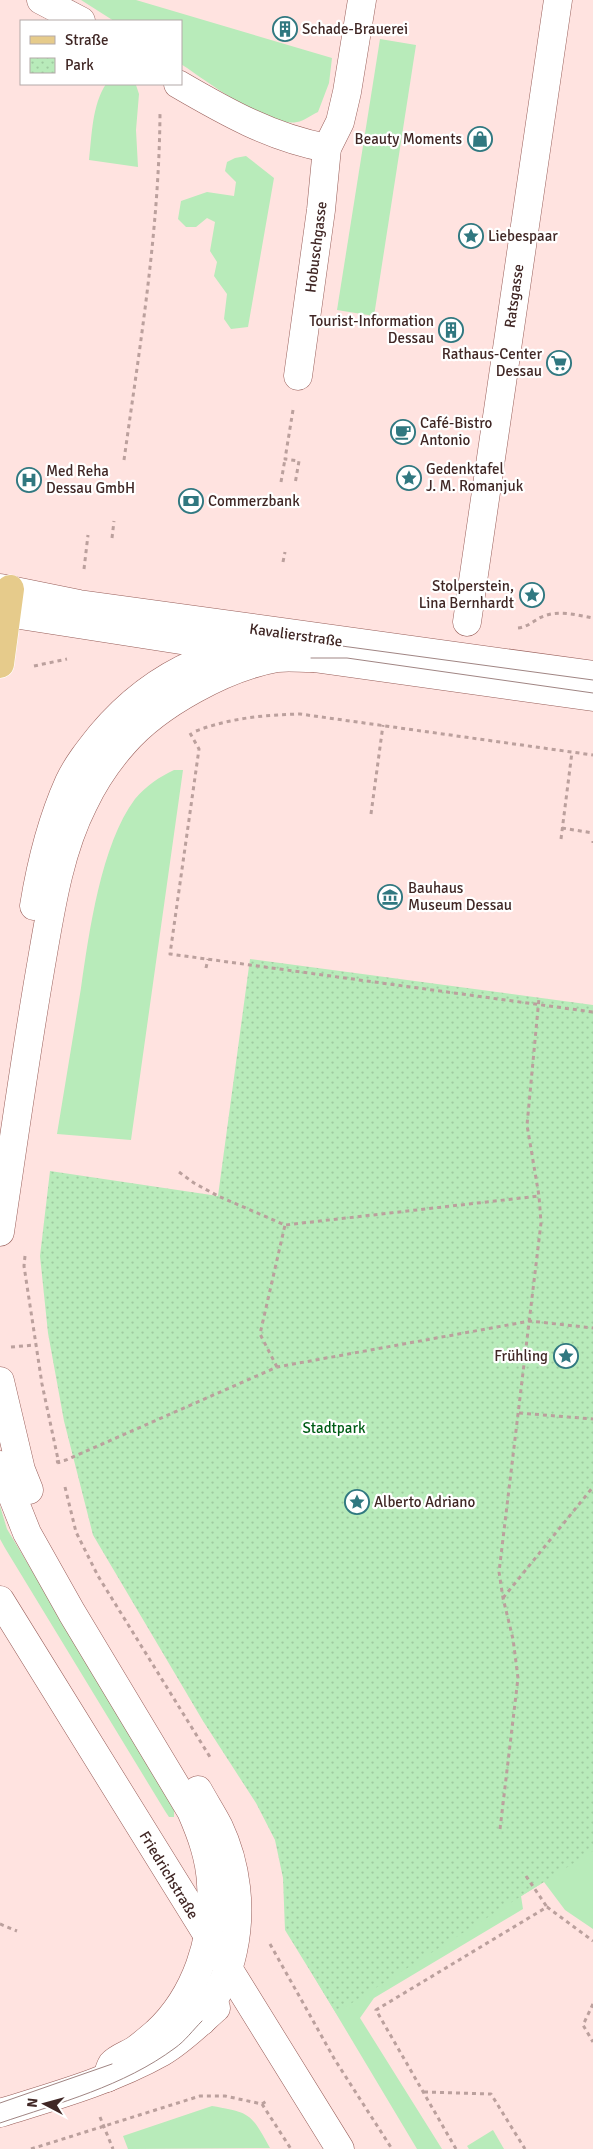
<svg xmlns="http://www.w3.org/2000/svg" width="593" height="2149" font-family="Signika,sans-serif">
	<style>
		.grass { fill: #b8ebba }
		.park { fill: url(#park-dots) }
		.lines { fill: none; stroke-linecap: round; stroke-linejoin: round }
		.minor-casing { stroke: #985e59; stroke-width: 29 }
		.major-casing { stroke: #fff; stroke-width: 29 }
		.path { stroke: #bba09d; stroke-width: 3; stroke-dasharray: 4 4; stroke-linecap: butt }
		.minor { stroke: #fff; stroke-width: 28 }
		.major { stroke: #e6cb8b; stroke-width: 28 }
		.tram { stroke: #a08583; stroke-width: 1 }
		.labels { text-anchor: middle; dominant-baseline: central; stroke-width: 4.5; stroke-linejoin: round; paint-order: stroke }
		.poi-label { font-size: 15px; fill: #402725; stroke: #fff; text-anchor: start }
		.street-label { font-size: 15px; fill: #402725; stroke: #fff }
		.park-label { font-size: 15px; fill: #005d16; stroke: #fff }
	</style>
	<defs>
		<pattern id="park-dots" width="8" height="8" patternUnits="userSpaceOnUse" patternTransform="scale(1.25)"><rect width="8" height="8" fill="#b8ebba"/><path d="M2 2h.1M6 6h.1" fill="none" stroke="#9fcaa0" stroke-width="1.8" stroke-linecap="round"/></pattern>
	</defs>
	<rect width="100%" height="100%" fill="#ffe3e0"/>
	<g class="grass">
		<path d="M81,0H136L332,58L329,83L318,112C311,115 304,121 297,122C267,128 207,81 181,64V21H114Z"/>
		<polygon points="380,39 416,45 374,316 337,310"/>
		<path d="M106,84L136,85L139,94L136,130L138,167L89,160C92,135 92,105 106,84Z"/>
		<polygon points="246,156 274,178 248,327 231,329 224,319 227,294 214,276 217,262 210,251 215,222 207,218 196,227 186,227 178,219 181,201 207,192 234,196 236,182 225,171 227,162 235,158"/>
		<path d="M174,770H183L131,1140L57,1134C65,1085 73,1037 81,988C89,933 101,844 135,799C146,786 159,777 174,770Z"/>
		<polygon points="0,1506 7,1529 174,1808 174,1817 169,1817 165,1811 5,1548 0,1539"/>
		<polygon points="593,1812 593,1929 565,1910 544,1882 521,1896 523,1909 374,1998 360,2018 442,2149 417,2149 310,1970"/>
		<path d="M212,2106C252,2113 251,2114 270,2148L128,2149L123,2136Z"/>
		<polygon points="493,2130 504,2149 469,2149 467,2146"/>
	</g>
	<polygon class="park" points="250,959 593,1005 593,1851 336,2013 285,1930 283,1878 275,1840 256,1803 203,1721 93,1535 64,1421 48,1333 40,1256 50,1171 218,1196"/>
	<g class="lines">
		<defs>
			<g id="minor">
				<polyline points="41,0 81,21"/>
				<path d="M178,84C226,112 272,138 327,148"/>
				<polyline points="298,376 321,210 327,148 340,122 347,92 362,0"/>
				<polyline points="0,588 79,604 593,675"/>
				<polyline points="7,613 232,648"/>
				<polyline points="467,622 558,0"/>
				<polyline points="292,655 593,697"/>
				<path d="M34,906C41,863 51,822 69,782C77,765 89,750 101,735C157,668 228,642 314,637"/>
				<path d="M0,1232C13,1145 25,1058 40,971C50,914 58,854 84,803C94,782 108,761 124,743C158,704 226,667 277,658C288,657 300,658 311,658"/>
				<polyline points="0,1381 21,1470 29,1490"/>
				<path d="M0,1465L27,1533L72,1613L191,1811C201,1834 210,1858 211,1884C215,1938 196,1996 156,2033C149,2039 142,2045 135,2050C129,2054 117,2058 112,2064C110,2067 108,2074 107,2078"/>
				<polyline points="0,1600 340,2149"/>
				<path d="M198,1790C205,1803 213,1815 219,1827C237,1865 242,1910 233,1951C228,1976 214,2000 202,2021"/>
				<path d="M0,2113C55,2096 112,2080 162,2052C181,2041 199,2023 216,2008"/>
			</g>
			<polyline id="major" points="0,664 10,589"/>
		</defs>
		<use href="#minor" class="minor-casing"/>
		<use href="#major" class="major-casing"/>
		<g class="path">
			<polyline points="293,410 285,459 299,461 295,484"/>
			<path d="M124,460C140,345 159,231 160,114"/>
			<polyline points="281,482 285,459"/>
			<polyline points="112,538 114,521"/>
			<polyline points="283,562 285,552"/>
			<polyline points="84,569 88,535"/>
			<path d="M518,628C529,627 535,619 544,616C559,610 577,615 593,618"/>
			<polyline points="34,666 67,659"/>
			<path d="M196,731C230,718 264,715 300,714L593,755"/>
			<polyline points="190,733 199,749 170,954 593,1012"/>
			<polyline points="371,814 383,725"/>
			<polyline points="562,828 593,833"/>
			<polyline points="561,839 572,752"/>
			<polyline points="593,843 593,841"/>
			<polyline points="206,968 208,959"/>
			<polyline points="179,1172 194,1183 218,1196 285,1225 539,1196"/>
			<polyline points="25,1256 24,1266 42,1384 59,1464"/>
			<polyline points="11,1347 35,1345"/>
			<polyline points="277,1367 260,1334 285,1225"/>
			<polyline points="519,1413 593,1419"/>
			<polyline points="56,1462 66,1460 277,1367 530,1321 593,1328"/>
			<polyline points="65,1487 76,1532 98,1576 210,1757"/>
			<polyline points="503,1598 593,1487"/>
			<polyline points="500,1829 518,1678 513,1639 503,1598 499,1572 541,1223 539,1196 527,1125 539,998"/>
			<polyline points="526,1876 547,1907"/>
			<polyline points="0,1924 17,1931"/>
			<polyline points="270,1944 335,2060 392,2149"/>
			<polyline points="593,2004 583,2025 593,2042"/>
			<polyline points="424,2092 491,2094 525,2149"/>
			<polyline points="262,2104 291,2149"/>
			<polyline points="100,2117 113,2149"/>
			<polyline points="31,2149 200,2096 225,2096 262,2104 268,2100"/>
			<polyline points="456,2149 376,2010 547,1907 593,1941"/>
		</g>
		<use href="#minor" class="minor"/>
		<use href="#major" class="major"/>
		<g class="tram">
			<polyline points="290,639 593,680"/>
			<polyline points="311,658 347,658 593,693"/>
			<polyline points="0,2103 112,2064"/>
			<path d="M0,2123C59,2103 124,2086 175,2048C185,2041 193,2030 202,2021"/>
		</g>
	</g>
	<defs>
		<symbol id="building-ring" viewBox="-11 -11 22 22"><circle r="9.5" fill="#fff" stroke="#307880" stroke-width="1.5"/><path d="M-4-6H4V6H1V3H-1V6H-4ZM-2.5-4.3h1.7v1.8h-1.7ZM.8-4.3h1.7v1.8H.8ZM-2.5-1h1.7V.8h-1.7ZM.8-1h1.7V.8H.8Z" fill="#307880"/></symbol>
		<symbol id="shop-ring" viewBox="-11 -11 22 22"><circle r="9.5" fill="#fff" stroke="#307880" stroke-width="1.5"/><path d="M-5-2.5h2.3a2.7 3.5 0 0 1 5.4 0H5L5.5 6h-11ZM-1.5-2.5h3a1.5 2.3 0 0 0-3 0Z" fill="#307880"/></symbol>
		<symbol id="sight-ring" viewBox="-11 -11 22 22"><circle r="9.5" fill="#fff" stroke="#307880" stroke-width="1.5"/><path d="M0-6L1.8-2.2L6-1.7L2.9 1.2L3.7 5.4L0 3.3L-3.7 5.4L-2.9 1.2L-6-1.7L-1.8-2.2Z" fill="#307880"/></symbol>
		<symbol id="supermarket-ring" viewBox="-11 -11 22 22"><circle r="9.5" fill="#fff" stroke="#307880" stroke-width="1.5"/><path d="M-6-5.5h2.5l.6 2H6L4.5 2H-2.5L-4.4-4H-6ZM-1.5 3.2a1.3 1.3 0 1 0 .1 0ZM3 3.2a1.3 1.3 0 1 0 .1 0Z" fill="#307880"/></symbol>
		<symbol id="cafe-ring" viewBox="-11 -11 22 22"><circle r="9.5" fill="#fff" stroke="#307880" stroke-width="1.5"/><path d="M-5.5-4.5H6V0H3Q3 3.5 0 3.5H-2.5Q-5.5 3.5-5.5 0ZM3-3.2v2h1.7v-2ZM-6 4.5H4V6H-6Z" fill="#307880"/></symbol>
		<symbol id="hospital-ring" viewBox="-11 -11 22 22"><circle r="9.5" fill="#fff" stroke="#307880" stroke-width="1.5"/><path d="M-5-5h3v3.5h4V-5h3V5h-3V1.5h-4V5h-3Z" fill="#307880"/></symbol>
		<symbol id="bank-ring" viewBox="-11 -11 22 22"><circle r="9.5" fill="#fff" stroke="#307880" stroke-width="1.5"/><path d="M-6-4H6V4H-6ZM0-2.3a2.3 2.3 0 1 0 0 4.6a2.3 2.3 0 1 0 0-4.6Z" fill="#307880"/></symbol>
		<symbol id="museum-ring" viewBox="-11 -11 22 22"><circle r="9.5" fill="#fff" stroke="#307880" stroke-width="1.5"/><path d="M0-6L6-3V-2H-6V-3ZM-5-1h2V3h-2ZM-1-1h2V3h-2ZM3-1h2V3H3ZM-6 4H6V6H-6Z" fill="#307880"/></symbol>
	</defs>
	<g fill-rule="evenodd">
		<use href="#building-ring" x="271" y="15" width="28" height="28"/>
		<use href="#shop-ring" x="466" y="125" width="28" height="28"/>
		<use href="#sight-ring" x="457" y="222" width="28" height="28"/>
		<use href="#building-ring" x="437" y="316" width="28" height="28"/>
		<use href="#supermarket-ring" x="545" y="349" width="28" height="28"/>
		<use href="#cafe-ring" x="389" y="418" width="28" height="28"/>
		<use href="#sight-ring" x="395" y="464" width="28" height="28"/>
		<use href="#hospital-ring" x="15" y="466" width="28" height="28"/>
		<use href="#bank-ring" x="177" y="487" width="28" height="28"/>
		<use href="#sight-ring" x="518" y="581" width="28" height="28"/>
		<use href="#museum-ring" x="376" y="883" width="28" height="28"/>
		<use href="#sight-ring" x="552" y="1342" width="28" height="28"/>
		<use href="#sight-ring" x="343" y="1488" width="28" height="28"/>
	</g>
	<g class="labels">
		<g class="poi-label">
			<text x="302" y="29">Schade-Brauerei</text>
			<text x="462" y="139" text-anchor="end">Beauty Moments</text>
			<text x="488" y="236">Liebespaar</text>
			<text x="434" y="321" text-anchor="end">Tourist-Information<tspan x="434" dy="17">Dessau</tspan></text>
			<text x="542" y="354" text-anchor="end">Rathaus-Center<tspan x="542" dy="17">Dessau</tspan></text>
			<text x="420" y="423">Café-Bistro<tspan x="420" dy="17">Antonio</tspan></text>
			<text x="426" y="469">Gedenktafel<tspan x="426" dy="17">J. M. Romanjuk</tspan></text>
			<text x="46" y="471">Med Reha<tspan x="46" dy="17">Dessau GmbH</tspan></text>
			<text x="208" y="501">Commerzbank</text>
			<text x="514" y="586" text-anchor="end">Stolperstein,<tspan x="514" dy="17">Lina Bernhardt</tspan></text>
			<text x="408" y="888">Bauhaus<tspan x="408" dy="17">Museum Dessau</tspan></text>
			<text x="548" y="1356" text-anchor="end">Frühling</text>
			<text x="374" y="1502">Alberto Adriano</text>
		</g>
		<g class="street-label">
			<text transform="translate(316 247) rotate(-83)">Hobuschgasse</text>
			<text transform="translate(514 296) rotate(-82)">Ratsgasse</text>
			<text transform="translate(296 635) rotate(8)">Kavalierstraße</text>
			<text transform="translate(169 1875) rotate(59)">Friedrichstraße</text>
		</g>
		<g class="park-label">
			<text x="334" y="1428">Stadtpark</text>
		</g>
	</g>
	<rect x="20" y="20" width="162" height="65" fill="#ffffff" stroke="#b3a9a8"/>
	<rect x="30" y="36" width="25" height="8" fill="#e6cb8b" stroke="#b3a9a8"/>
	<text x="65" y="45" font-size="15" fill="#402725">Straße</text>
	<rect x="30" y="58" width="25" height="15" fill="url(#park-dots)" stroke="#b3a9a8"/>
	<text x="65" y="70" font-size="15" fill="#402725">Park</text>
	<g transform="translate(45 2104) rotate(276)" stroke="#ffffff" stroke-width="4" paint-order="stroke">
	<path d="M0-4L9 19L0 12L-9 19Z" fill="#402725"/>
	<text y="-8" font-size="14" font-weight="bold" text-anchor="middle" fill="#402725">N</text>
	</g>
</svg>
